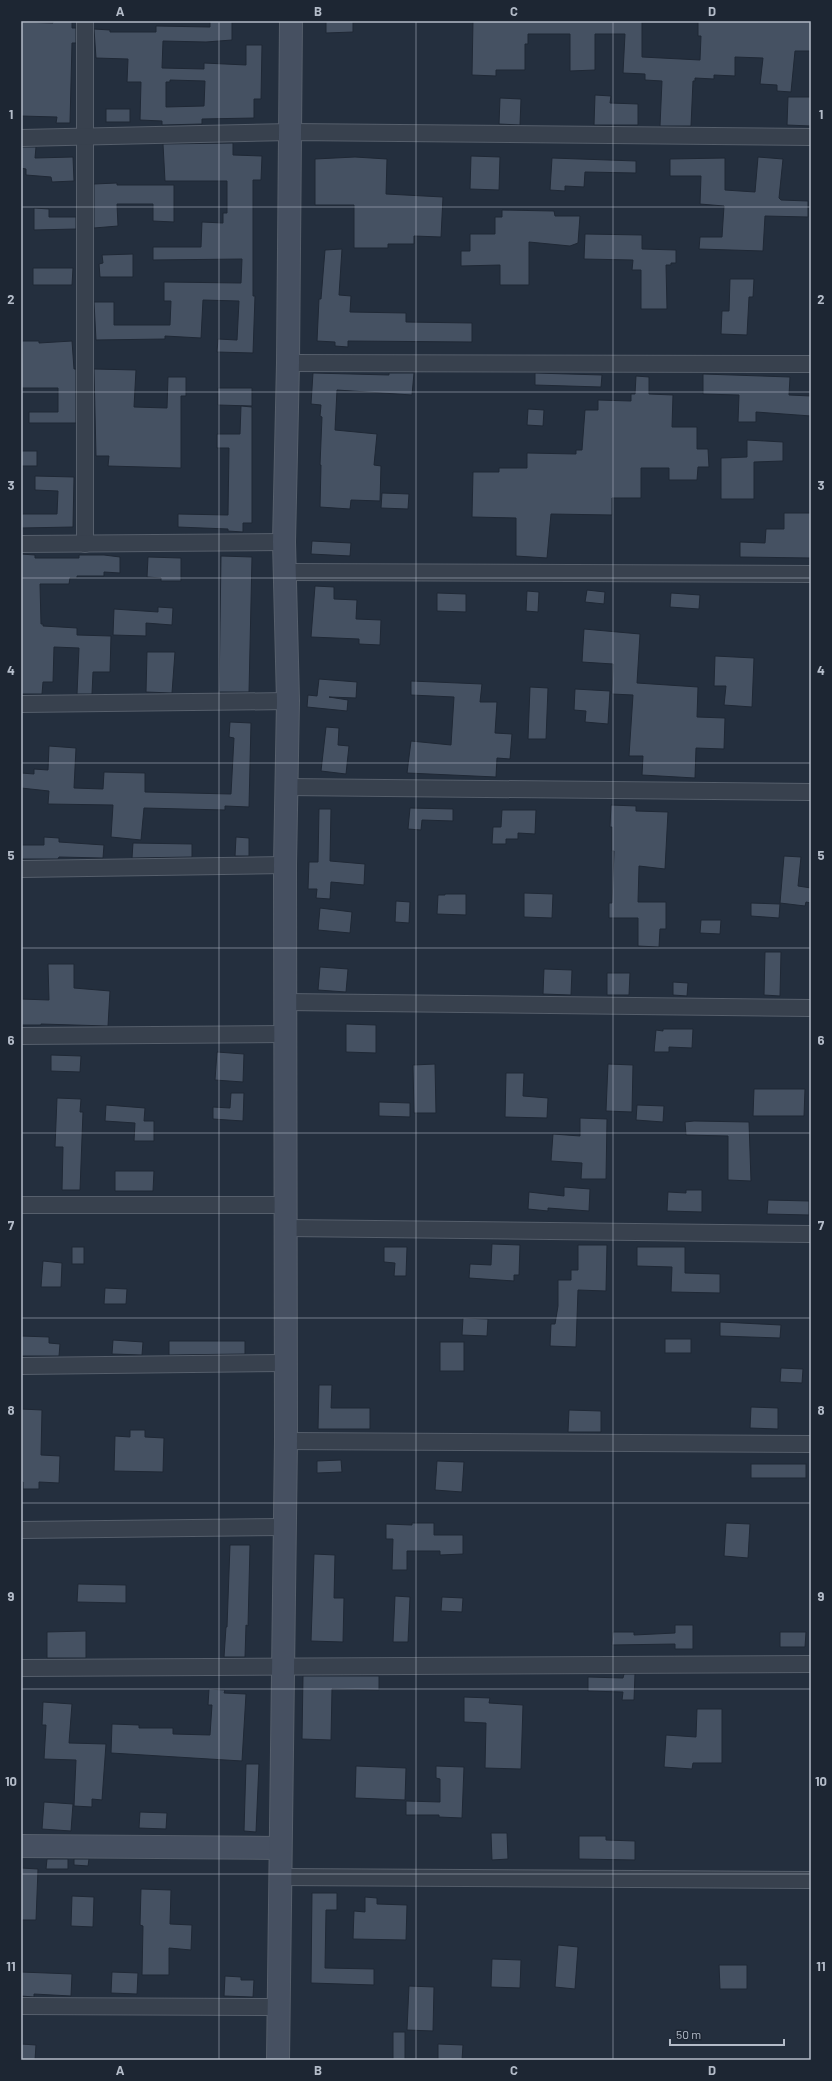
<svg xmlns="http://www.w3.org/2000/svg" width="832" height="2081" font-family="Barlow,sans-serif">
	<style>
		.building { fill: #455162; stroke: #1f2835; fill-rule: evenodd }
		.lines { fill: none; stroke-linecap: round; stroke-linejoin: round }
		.street-casing { stroke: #565f6c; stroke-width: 18 }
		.secondary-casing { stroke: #565f6c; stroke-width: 24 }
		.street { stroke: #38414e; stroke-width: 16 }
		.secondary { stroke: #465061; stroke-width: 22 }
		.grid { fill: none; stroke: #b4bcc9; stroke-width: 1; stroke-opacity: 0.55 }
		.neatline { fill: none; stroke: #b4bcc9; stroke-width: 1.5 }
		.grid-label { font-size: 13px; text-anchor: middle; font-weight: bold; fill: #b4bcc9 }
	</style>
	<rect width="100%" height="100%" fill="#242f3e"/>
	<g class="building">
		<polygon points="53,21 72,21 72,28 76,28 76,43 72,43 70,123 56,123 57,117 21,116 21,22 53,23"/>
		<path d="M210,21H232V40L206,42L163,41L162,68L204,69V63L246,65V45H262L261,99H254V118L202,119V124L162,125V121L140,120L141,82H127L128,59L96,58L94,29L110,30V32H156V26L210,27ZM170,80L205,81L204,106L166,107V82H170Z"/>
		<polygon points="326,21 353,21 353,32 326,33"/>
		<polygon points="473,21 642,21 642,57 700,60 701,36 698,36 698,21 811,22 811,51 795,51 791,92 777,91 777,85 760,84 763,58 735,57 735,76 714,75 714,79 695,78 695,81 693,81 691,126 660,126 662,81 645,80 645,74 623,73 625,34 595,34 595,70 570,71 570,34 528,34 528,44 525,44 525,70 496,70 496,76 472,75"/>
		<polygon points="595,95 611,96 610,103 638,104 638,125 594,125"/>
		<polygon points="788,97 811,97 811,126 787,125"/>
		<polygon points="500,98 521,99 520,125 499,124"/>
		<rect x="106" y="109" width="24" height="13"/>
		<polygon points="233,143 233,155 262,156 261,180 253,180 253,296 255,296 253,353 217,352 218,339 237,340 239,301 203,300 201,338 165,336 165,339 96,340 94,302 114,302 114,325 170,325 171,301 164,301 164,282 241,283 242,259 153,260 153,247 201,247 202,222 223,223 223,213 227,213 227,181 165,181 163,144"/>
		<polygon points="21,147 36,147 35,158 73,157 74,181 52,182 51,177 26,175 26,169 21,168"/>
		<polygon points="471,156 500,157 499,190 470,189"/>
		<polygon points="355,157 387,159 386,194 443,197 441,237 414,236 414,244 388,244 388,248 354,248 354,205 315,205 315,159"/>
		<polygon points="758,157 783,159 779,198 781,200 808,201 808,217 765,216 763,251 699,249 700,237 722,237 724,206 700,204 701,176 670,176 670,159 725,158 725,190 755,192"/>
		<polygon points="552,158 636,161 636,173 585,172 584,187 565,186 565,191 550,190"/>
		<polygon points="117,183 117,185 174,185 174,222 153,221 153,204 117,204 118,226 94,228 94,184"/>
		<polygon points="34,208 49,209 49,217 76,217 76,229 34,230"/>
		<polygon points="502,210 554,211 555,216 580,216 578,243 570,246 529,242 529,285 500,285 500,265 461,266 461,251 470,251 470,234 495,234 495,217 502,217"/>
		<polygon points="585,234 642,235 642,249 676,250 676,263 671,263 671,265 666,265 667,309 641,309 641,270 632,270 633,260 584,259"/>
		<polygon points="342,249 339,295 351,296 350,312 406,313 406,322 472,323 472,342 348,341 348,347 335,346 335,342 317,341 319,299 321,299 325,250"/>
		<polygon points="133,254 133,277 100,277 99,264 103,263 102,255"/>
		<polygon points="33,268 73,268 72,285 33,285"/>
		<polygon points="730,279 754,279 753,297 749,297 747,335 721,334 722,311 729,311"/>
		<polygon points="22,341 39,341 39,343 72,341 74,369 76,369 76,423 29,423 29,412 58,412 58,388 21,388"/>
		<polygon points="94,369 136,370 134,407 167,408 168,377 186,377 186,396 181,396 181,468 108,466 109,456 96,456"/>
		<polygon points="313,373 389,375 389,373 414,373 412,395 337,390 335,430 377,434 374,465 381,466 380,501 351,500 350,509 320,507 321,465 320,465 322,417 320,416 321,405 311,404"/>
		<polygon points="535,373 602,375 601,387 535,385"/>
		<polygon points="703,374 790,377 789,395 811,396 811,416 756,412 756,422 738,422 739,395 703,394"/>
		<polygon points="636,376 649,377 649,394 673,395 672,427 697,427 697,449 708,449 709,467 698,467 697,480 669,480 669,468 641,468 641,498 612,498 612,515 551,514 547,558 516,556 516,518 472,517 473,472 499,472 499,468 527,468 527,453 576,454 576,450 582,450 585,410 598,410 598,400 631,401 631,394 635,394"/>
		<polygon points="218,388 252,388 252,406 218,405"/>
		<polygon points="241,406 252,407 252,523 243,523 243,532 228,531 228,529 178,527 178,514 228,515 229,448 217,448 217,434 240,434"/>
		<polygon points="528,409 544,410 543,426 527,425"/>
		<polygon points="747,440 783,442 783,461 754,462 754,499 721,499 721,458 747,457"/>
		<rect x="21" y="451" width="16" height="15"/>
		<polygon points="35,476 74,477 73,527 21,528 21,514 57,514 58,491 35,490"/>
		<polygon points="382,493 409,494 408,509 381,508"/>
		<polygon points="784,513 811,513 811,558 740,557 740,542 765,543 766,529 784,529"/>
		<polygon points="312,541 351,543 350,556 311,554"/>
		<polygon points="21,554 35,555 35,558 79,558 79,555 104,555 120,557 120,573 104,572 104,576 77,576 77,578 70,578 69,584 40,584 41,624 43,624 43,626 77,628 77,635 111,636 110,672 93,672 92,694 77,694 79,648 54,647 53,682 43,682 42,694 21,694"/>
		<polygon points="221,556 252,557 249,692 219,692"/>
		<polygon points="148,557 181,558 181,581 161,581 161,578 147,577"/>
		<polygon points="315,586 334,587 334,599 357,600 356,619 381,620 380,645 359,644 359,639 311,637"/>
		<polygon points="587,590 605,592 604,604 585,602"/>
		<polygon points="527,591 539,592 538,612 526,611"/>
		<polygon points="437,593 466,594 466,612 437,611"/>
		<polygon points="671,593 700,595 699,609 670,607"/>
		<polygon points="158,607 173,608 172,625 146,623 146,636 113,635 114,609 158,612"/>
		<polygon points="584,629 640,634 637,683 698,687 697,717 725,718 724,749 696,748 695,778 642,775 643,756 629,756 633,695 612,694 613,664 582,662"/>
		<polygon points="147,652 175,652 172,693 146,692"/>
		<polygon points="715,656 754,658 752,707 724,705 726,686 714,686"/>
		<polygon points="319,679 357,682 356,698 329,697 348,700 347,711 307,707 308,695 317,696"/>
		<polygon points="411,681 482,684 480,702 497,702 495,733 512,734 510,759 497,758 496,777 407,773 411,741 451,745 454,697 411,695"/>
		<polygon points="530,687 548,688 546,739 528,739"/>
		<polygon points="575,689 610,691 608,724 585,722 586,711 574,710"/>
		<polygon points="230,722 251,723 249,807 225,806 225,810 144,808 141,840 111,837 113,805 48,804 49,791 21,788 21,773 34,774 34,769 48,770 49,746 76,748 74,788 103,789 104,772 145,773 145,792 231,794 234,738 229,737"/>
		<polygon points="326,727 339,728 338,745 349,746 346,774 321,771"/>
		<polygon points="611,805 636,806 636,811 668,812 665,869 639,866 638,902 666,902 666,929 660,929 659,947 638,946 638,918 609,918 609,903 612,903 614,851 612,851 612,827 610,827"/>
		<polygon points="410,808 453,809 453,821 422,820 421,830 408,829"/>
		<polygon points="319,809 331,809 330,861 365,864 364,885 331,882 330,899 316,898 317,889 308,889 309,862 318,862"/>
		<polygon points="502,810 536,810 535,834 518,833 518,839 506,839 506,844 492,844 493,827 501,827"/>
		<polygon points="44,837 59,838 59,842 104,845 103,858 59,857 58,859 21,859 21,845 44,845"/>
		<polygon points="236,837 249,838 249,856 235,856"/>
		<polygon points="133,843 192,844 192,857 132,858"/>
		<polygon points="784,856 801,857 798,886 811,888 811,903 806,902 805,906 780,903"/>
		<polygon points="524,893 553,894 552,918 524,917"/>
		<polygon points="445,894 466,894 466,915 437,914 438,895 445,895"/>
		<polygon points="396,901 410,902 409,923 395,922"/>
		<polygon points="751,903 780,904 779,918 751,916"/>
		<polygon points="320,908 352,912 350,933 318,930"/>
		<polygon points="701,920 721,920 720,934 700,933"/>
		<polygon points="765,952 781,952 780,996 764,995"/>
		<polygon points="48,964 74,964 74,988 110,991 108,1026 41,1024 41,1025 21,1025 21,999 49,1000"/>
		<polygon points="320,967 348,969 346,992 318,990"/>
		<polygon points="544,969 572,970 571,995 543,994"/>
		<polygon points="607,973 630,973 629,995 607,995"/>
		<polygon points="673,982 688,983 687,996 673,995"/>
		<polygon points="346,1024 376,1025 376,1053 346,1052"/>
		<polygon points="663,1029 693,1029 692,1048 669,1047 669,1052 654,1052 656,1030 663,1031"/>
		<polygon points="217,1052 244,1054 243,1082 215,1080"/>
		<polygon points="51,1055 81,1056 80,1072 51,1071"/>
		<polygon points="435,1064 436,1113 414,1113 413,1065"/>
		<polygon points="608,1064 633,1065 632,1112 606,1111"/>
		<polygon points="506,1073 524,1073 523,1096 548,1098 547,1118 505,1117"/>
		<polygon points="754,1089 805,1089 804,1116 753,1116"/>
		<polygon points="231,1093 244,1093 243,1121 213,1119 213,1107 230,1108"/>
		<polygon points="57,1098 81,1099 80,1112 83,1112 80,1190 62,1190 63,1147 55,1147"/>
		<polygon points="379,1102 410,1103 410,1117 379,1116"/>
		<polygon points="106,1105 145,1108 144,1121 154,1121 154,1141 134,1141 135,1123 105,1121"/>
		<polygon points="637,1105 664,1106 663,1122 636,1120"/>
		<polygon points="580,1118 607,1119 606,1179 581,1179 582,1163 551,1161 553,1134 580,1136"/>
		<polygon points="694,1121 749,1122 751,1181 728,1180 728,1136 686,1135 685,1122"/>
		<polygon points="115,1171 154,1171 153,1191 115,1191"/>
		<polygon points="564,1187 590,1189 589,1211 548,1208 548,1211 528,1209 529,1192 564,1196"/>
		<polygon points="686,1190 702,1190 702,1212 667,1211 668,1192 686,1193"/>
		<polygon points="768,1200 809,1201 809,1215 767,1214"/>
		<polygon points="492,1244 520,1245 519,1275 514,1275 514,1281 469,1278 470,1264 491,1265"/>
		<polygon points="578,1245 607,1245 606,1291 578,1290 576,1347 550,1346 551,1324 555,1324 558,1306 558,1280 571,1280 571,1270 578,1270"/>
		<rect x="72" y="1247" width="12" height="17"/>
		<polygon points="384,1247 407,1247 406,1276 394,1276 395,1263 384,1262"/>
		<polygon points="637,1247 685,1247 685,1273 720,1274 720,1293 671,1292 672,1267 637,1266"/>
		<polygon points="43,1261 62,1263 61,1287 41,1287"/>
		<polygon points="105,1288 127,1289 126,1304 104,1304"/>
		<polygon points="463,1318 488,1319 487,1336 462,1335"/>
		<polygon points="720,1322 781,1325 780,1338 720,1336"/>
		<polygon points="21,1336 49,1337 49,1343 60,1344 59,1356 21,1356"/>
		<rect x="665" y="1339" width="26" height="14"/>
		<polygon points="113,1340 143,1342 142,1355 112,1354"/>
		<polygon points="169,1341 245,1341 245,1354 169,1355"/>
		<rect x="440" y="1342" width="24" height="29"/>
		<polygon points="781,1368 803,1369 802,1383 780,1382"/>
		<polygon points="319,1385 332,1385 331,1408 370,1408 370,1429 318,1429"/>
		<polygon points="751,1407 778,1408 778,1429 750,1428"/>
		<polygon points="21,1409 42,1410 41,1455 60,1456 59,1483 39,1482 39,1489 23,1489 23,1482 21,1482"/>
		<polygon points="569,1410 601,1411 601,1432 568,1432"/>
		<polygon points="130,1430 145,1430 145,1437 164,1438 163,1472 114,1471 115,1436 130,1437"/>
		<polygon points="341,1460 342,1472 317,1473 317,1461"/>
		<polygon points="437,1461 464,1462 462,1492 435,1490"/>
		<rect x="751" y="1464" width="55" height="14"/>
		<polygon points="412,1523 434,1523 434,1535 463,1535 463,1554 440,1555 440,1551 407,1551 407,1570 392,1570 393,1539 386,1539 386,1524 412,1525"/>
		<polygon points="726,1523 750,1524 748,1558 724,1556"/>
		<polygon points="230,1545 250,1545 248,1626 246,1625 245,1657 224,1657 226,1627 227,1627"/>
		<polygon points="314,1554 335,1555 334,1598 344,1598 343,1642 311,1641"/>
		<polygon points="78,1584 126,1585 126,1603 77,1602"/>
		<polygon points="395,1596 410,1597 408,1642 393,1642"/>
		<polygon points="442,1597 463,1598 462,1612 441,1611"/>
		<polygon points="675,1625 693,1625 693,1649 675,1649 675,1644 612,1645 613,1632 634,1632 634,1635 675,1633"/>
		<polygon points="86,1631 86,1658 47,1658 47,1632"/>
		<polygon points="780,1632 806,1632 805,1647 780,1647"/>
		<polygon points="624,1674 635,1674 634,1700 622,1700 623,1692 588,1691 588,1677 623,1678"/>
		<polygon points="303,1676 379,1676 379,1690 332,1689 331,1740 302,1739"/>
		<polygon points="209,1689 225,1690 224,1693 246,1694 242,1761 111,1753 112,1724 139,1725 139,1728 173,1728 173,1734 210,1735 212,1705 208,1705"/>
		<polygon points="464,1697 490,1698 489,1703 523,1705 521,1769 485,1768 486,1723 464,1722"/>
		<polygon points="43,1702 72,1704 69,1743 106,1744 102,1800 92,1799 92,1807 74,1806 76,1760 44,1759 46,1725 42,1725"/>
		<polygon points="697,1709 722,1709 722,1763 693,1763 692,1769 664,1767 666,1735 696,1737"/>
		<polygon points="246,1764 259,1764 256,1832 244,1831"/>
		<polygon points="356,1766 406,1768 405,1800 355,1798"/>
		<polygon points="436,1766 464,1767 462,1818 439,1817 439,1815 406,1815 406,1801 440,1802 440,1779 436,1778"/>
		<polygon points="44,1802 73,1804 71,1831 42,1829"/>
		<polygon points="140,1812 167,1813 166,1829 139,1828"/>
		<polygon points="491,1833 507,1833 508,1859 492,1860"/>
		<polygon points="579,1836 606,1836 606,1840 635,1841 635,1860 579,1859"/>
		<polygon points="47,1859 68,1859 68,1869 46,1869"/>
		<polygon points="74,1859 89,1859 88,1866 74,1865"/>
		<polygon points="21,1868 38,1869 36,1920 21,1920"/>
		<polygon points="141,1889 171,1890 170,1924 192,1925 191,1950 169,1948 169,1975 142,1975 143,1926 140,1925"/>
		<polygon points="312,1893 337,1893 337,1910 326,1910 325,1968 374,1969 374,1985 311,1983"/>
		<polygon points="72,1896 94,1897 93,1927 71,1926"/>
		<polygon points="365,1897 377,1898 377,1904 407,1905 406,1940 353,1939 354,1911 365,1912"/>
		<polygon points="558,1945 578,1947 575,1989 555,1987"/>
		<polygon points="492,1959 521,1960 520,1988 491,1987"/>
		<polygon points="719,1965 747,1965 747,1989 720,1989"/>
		<polygon points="21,1972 72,1974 71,1996 34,1994 34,1997 21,1996"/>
		<polygon points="112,1972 138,1973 137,1994 111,1993"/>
		<polygon points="225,1976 241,1977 241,1980 254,1980 253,1997 224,1996"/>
		<polygon points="409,1986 434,1987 433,2031 407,2030"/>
		<rect x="393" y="2032" width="12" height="28"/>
		<polygon points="21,2044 36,2045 35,2060 21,2060"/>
		<polygon points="438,2044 463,2045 462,2060 438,2060"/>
	</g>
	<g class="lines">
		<defs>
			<g id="street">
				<polyline points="85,21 85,544"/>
				<polyline points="21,138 291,132 811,137"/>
				<polyline points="288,363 811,364"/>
				<polyline points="21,544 284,542"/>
				<polyline points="286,572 811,574"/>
				<polyline points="21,704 288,701"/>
				<polyline points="286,787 811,792"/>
				<polyline points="21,869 285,865"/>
				<polyline points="285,1002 811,1008"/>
				<polyline points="21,1036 285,1034"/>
				<polyline points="21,1205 286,1205"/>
				<polyline points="287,1228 811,1234"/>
				<polyline points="21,1366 285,1363"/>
				<polyline points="286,1441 811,1444"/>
				<polyline points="21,1530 284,1527"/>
				<polyline points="21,1668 811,1664"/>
				<polyline points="280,1877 811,1880"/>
				<polyline points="21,2006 278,2007"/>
			</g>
			<g id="secondary">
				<polyline points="21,1846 280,1848"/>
				<polyline points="278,2060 286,1441 285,865 288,701 284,542 288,363 291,21"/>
			</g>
		</defs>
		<use href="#street" class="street-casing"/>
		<use href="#secondary" class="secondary-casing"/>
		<use href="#street" class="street"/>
		<use href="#secondary" class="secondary"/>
	</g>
	<path class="grid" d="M219,21V2060M416,21V2060M613,21V2060M21,207H811M21,392H811M21,578H811M21,763H811M21,948H811M21,1133H811M21,1318H811M21,1503H811M21,1689H811M21,1874H811"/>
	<rect width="832" height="2081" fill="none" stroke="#1d2633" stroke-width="44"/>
	<path d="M670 2039v6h114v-6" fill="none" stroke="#b4bcc9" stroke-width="2"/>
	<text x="676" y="2039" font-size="12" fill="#b4bcc9" stroke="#1d2633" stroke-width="3" paint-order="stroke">50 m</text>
	<rect x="22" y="22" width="788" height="2037" class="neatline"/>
	<g class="grid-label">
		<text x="120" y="16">A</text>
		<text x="318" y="16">B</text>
		<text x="514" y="16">C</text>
		<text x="712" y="16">D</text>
		<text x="11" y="119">1</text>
		<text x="821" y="119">1</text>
		<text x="11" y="304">2</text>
		<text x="821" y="304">2</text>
		<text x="11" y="490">3</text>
		<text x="821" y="490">3</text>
		<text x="11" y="675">4</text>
		<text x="821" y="675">4</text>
		<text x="11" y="860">5</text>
		<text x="821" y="860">5</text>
		<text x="11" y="1045">6</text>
		<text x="821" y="1045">6</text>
		<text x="11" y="1230">7</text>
		<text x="821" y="1230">7</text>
		<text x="11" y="1415">8</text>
		<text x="821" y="1415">8</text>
		<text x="11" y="1601">9</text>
		<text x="821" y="1601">9</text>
		<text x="11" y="1786">10</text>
		<text x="821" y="1786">10</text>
		<text x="11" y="1971">11</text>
		<text x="821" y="1971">11</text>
		<text x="120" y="2075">A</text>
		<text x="318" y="2075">B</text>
		<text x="514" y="2075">C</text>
		<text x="712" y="2075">D</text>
	</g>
</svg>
